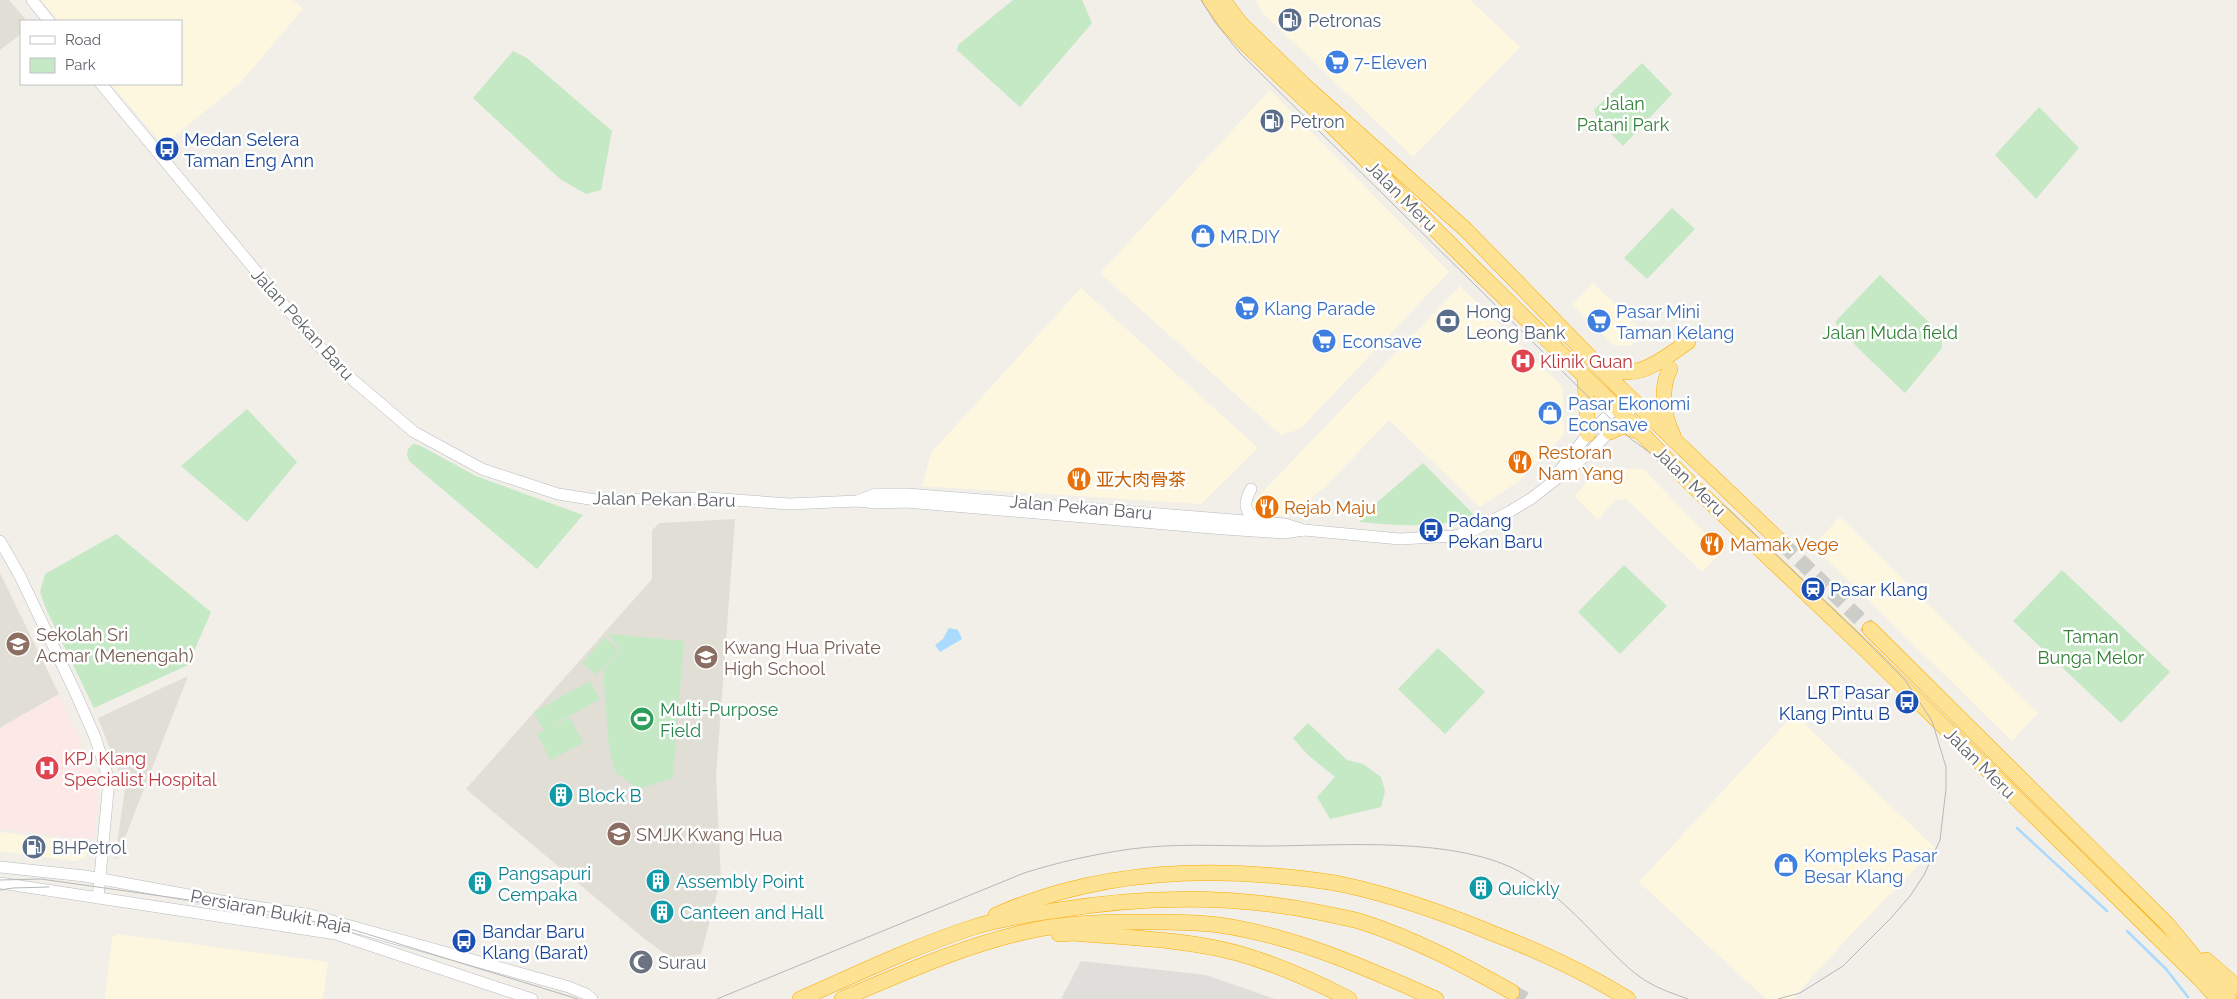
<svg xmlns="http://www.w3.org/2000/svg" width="2237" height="999" font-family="Raleway,'Noto Sans SC',sans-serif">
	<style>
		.commercial { fill: #fef7e0 }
		.industrial { fill: #e0deda }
		.education { fill: #e1ded6 }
		.medical { fill: #fce8e6 }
		.green { fill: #c5e8c5 }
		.water { fill: #aadaff }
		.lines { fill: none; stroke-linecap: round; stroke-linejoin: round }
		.stream { stroke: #aadaff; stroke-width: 2.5 }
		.highway-tunnel { stroke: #ccccc8; stroke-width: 15; stroke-dasharray: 15 8; stroke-linecap: butt }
		.secondary-casing { stroke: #b6babf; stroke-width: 12 }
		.highway-casing { stroke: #f9ab00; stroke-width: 16 }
		.secondary { stroke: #fff; stroke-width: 11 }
		.highway { stroke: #fde293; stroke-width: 15 }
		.tram { stroke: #b6b7b8; stroke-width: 1 }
		.labels { text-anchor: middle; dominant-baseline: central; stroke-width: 5; stroke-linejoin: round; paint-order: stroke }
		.service-label { font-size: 18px; fill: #4e5e75; stroke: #fff; text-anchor: start }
		.shop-label { font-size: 18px; fill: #366cbe; stroke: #fff; text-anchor: start }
		.park-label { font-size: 18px; fill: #348238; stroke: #fff }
		.transit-label { font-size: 18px; fill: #164399; stroke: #fff; text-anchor: start }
		.street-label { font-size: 18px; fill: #5f6368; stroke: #fff }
		.health-label { font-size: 18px; fill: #be3a42; stroke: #fff; text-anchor: start }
		.food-label { font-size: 18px; fill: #c56008; stroke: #fff; text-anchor: start }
		.education-label { font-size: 18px; fill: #785e54; stroke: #fff; text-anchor: start }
		.leisure-label { font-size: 18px; fill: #27864d; stroke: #fff; text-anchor: start }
		.culture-label { font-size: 18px; fill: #0d838f; stroke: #fff; text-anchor: start }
		.worship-label { font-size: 18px; fill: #5b616d; stroke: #fff; text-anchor: start }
	</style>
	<rect width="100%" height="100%" fill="#f1efe8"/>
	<g class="commercial">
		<polygon points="41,0 293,0 303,9 239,84 163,145 111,84 181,84 181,21 59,21"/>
		<polygon points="1255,0 1470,0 1520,47 1413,157 1264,14"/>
		<polygon points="1270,90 1449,272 1300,429 1281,435 1100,273"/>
		<polygon points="1593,283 1644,332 1630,346 1613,345 1572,305"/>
		<polygon points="1460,286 1563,387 1564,434 1519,481 1480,507 1389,420 1325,487 1287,517 1258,514 1250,505"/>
		<polygon points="1081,288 1258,448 1201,504 922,486 931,453"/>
		<polygon points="1600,468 1643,469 1723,551 1702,572 1626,499 1615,500 1598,520 1574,496"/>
		<polygon points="1840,517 2038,713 2012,741 1813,546"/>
		<polygon points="1794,714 1935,848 1855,930 1792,999 1766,999 1639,882"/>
		<polygon points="0,832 88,843 86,857 75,861 0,851"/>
		<polygon points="117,934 328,962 323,999 105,999 112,938"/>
	</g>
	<polygon class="industrial" points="1081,961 1206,975 1275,999 1061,999"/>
	<g class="education">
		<polygon points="0,0 9,0 27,21 21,21 21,34 0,50"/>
		<polygon points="735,519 716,776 721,879 701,954 671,958 646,940 466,789 652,579 652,530 660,523"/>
		<polygon points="0,573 59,694 0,728"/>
		<polygon points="188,676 117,858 115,859 125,788 98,718"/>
	</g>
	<polygon class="medical" points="59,694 99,783 94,840 0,829 0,728"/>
	<g class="green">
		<polygon points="1013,0 1082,0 1092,23 1020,107 957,50 958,45"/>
		<polygon points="513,51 527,58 612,131 601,190 586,194 560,179 473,98"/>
		<polygon points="1642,63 1672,94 1623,146 1597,119 1594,110"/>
		<polygon points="2039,107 2079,148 2036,199 1995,155"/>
		<polygon points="1672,208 1695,229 1647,279 1624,258"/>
		<polygon points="1880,275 1942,335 1942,348 1905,393 1859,349 1835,322"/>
		<polygon points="247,409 297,462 247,522 181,466"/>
		<polygon points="413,444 419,445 476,476 583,515 537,569 409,461 407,455 408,449"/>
		<path d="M1423,463L1476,517C1438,528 1399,526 1360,522L1362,515Z"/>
		<polygon points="116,534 211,612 188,665 94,708 47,611 40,592 45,574"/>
		<polygon points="1624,565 1667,606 1620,654 1578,612"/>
		<polygon points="2062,570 2170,672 2121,723 2013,621"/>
		<polygon points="608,634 684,641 673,778 639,789 616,773 609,749 603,669 621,650"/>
		<polygon points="605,637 619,650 596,675 582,663"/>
		<polygon points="1438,648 1485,692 1445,734 1398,689"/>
		<polygon points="590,681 600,699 548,728 570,718 583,743 550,760 537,734 544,731 534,712"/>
		<polygon points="1308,723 1347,760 1363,764 1381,777 1385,791 1381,807 1330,819 1317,797 1335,777 1308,755 1293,738"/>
	</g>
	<polygon class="water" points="949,628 958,630 962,639 940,652 935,645 943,639"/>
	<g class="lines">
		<g class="stream">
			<polyline points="2017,828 2107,911"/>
			<polyline points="2127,931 2166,969 2188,997"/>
		</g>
		<g class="highway-tunnel">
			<polyline points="1783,544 1870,629"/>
			<polyline points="1512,992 1525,999"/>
		</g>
		<defs>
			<g id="secondary">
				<polyline points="32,0 49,21"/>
				<polyline points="101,84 314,341 347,375 414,432 482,469 558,494 596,500 709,498 789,504 858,501 876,503 906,502 1224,529 1284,533 1304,530"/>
				<polyline points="1561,469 1588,434 1629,396"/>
				<path d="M1251,489C1243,504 1243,513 1261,521"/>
				<polyline points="860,500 876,494 907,494 1285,524 1304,530 1400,539 1454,536 1470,532 1509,512 1532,498 1588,454 1637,403"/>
				<polyline points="0,541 20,576 76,694 95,737 109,780 98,898"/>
				<polyline points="0,867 85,876 243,905 311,915 569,987 586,994 592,999"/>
				<polyline points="0,883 336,934 532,999"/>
			</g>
			<g id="highway">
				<polyline points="1210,0 1227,24 1249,47 1316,110 1469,263 1617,408 1688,481 1869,653 2199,978 2218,999"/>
				<polyline points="1223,0 1240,23 1304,85 1466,230 1619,387 1783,544"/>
				<path d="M1601,366C1638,383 1659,361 1688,342"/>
				<path d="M1670,369C1660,388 1663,416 1673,435"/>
				<polyline points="1585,378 1588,434"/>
				<polyline points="1610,432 1623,426 1640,432"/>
				<polyline points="1870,629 2168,925 2229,999"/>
				<path d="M996,915C1084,876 1183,867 1278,876C1300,878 1323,880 1345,885C1395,896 1444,913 1492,933C1539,951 1585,972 1628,999"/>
				<path d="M1059,934L1074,933C1128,938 1185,939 1237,953C1276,964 1313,980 1349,999"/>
				<polyline points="2206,960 2237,987"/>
				<path d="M800,999C857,974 915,946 974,927C999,919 1026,915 1052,911C1141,896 1233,894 1322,913C1335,916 1349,918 1362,922C1415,939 1464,965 1512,992"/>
				<path d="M842,999C905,972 967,944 1034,930C1067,923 1099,922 1132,922C1161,922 1190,921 1219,925C1295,936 1366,968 1436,999"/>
			</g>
		</defs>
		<use href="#secondary" class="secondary-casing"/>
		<use href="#highway" class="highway-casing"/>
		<use href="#secondary" class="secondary"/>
		<use href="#highway" class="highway"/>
		<g class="tram">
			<polyline points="1201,0 1215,22 1240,53 1631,439 1728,509 1860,635 1905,680 1932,721 1946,767 1946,789 1940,840 1924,875 1910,896 1891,918 1843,966 1800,993 1778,999"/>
			<polyline points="0,880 41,879 260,910 354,930 578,999"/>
			<polyline points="0,890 13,888 49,887"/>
			<path d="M717,999L1024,873C1059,862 1095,854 1131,849C1175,843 1220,846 1264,846C1339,846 1458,835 1524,874C1553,891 1578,917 1601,941C1615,955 1630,971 1646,981C1659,989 1674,994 1688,999"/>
		</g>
	</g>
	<defs>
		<symbol id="fuel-disc" viewBox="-11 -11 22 22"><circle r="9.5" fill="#5c6f8a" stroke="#fff"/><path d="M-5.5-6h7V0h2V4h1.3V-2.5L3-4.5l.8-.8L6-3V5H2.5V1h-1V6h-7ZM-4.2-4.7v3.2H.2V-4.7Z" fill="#fff"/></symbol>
		<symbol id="supermarket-disc" viewBox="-11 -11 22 22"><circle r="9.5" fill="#3f7fe0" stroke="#fff"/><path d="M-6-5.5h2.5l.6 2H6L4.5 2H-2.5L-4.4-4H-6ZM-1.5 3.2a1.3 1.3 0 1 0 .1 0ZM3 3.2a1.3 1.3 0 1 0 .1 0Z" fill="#fff"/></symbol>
		<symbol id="bus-disc" viewBox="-11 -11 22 22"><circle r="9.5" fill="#1a4fb4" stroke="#fff"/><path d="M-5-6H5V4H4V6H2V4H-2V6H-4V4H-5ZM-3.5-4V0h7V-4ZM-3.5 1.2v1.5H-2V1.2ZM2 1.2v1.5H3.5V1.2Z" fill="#fff"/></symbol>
		<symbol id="shop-disc" viewBox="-11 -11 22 22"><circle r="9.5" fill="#3f7fe0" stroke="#fff"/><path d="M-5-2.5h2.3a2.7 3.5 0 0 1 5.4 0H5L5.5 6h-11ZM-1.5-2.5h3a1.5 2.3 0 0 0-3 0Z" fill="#fff"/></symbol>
		<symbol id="bank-disc" viewBox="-11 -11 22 22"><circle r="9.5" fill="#5c6f8a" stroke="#fff"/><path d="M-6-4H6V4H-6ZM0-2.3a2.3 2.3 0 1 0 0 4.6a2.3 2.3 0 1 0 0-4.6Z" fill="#fff"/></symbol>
		<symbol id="hospital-disc" viewBox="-11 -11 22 22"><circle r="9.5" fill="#e0444e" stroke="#fff"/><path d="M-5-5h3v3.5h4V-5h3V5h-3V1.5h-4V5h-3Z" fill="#fff"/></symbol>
		<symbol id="restaurant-disc" viewBox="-11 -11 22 22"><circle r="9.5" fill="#e8710a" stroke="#fff"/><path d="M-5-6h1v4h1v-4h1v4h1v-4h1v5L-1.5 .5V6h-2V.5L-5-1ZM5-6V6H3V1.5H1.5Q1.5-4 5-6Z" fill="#fff"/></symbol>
		<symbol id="station-disc" viewBox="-11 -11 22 22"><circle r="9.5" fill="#1a4fb4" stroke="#fff"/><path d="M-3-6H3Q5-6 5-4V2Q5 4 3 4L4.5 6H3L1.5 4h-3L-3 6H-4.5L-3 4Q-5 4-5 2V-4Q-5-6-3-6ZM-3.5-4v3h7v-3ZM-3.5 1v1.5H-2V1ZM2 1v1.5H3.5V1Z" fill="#fff"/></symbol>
		<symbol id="school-disc" viewBox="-11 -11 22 22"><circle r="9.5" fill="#8d6e63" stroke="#fff"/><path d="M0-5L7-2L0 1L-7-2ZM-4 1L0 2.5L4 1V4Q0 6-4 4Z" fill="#fff"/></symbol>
		<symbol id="stadium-disc" viewBox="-11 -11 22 22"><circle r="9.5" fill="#2e9e5b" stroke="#fff"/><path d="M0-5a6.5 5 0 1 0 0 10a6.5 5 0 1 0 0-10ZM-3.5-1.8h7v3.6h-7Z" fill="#fff"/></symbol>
		<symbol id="building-disc" viewBox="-11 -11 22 22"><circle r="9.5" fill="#0f9aa8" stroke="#fff"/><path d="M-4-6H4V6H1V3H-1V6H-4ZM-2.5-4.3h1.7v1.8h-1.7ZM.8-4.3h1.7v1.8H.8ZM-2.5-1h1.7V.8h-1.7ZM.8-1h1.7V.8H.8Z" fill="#fff"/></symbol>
		<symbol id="mosque-disc" viewBox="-11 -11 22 22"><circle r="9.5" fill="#6b7280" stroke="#fff"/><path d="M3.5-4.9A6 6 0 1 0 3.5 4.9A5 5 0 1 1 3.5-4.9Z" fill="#fff"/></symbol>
	</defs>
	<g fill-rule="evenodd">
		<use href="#fuel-disc" x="1276" y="6" width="28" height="28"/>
		<use href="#supermarket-disc" x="1323" y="48" width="28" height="28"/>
		<use href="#fuel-disc" x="1258" y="107" width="28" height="28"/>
		<use href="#bus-disc" x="153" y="135" width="28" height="28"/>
		<use href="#shop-disc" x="1189" y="222" width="28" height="28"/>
		<use href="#supermarket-disc" x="1233" y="294" width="28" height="28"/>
		<use href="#bank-disc" x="1434" y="307" width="28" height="28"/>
		<use href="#supermarket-disc" x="1585" y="307" width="28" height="28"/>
		<use href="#supermarket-disc" x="1310" y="327" width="28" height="28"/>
		<use href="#hospital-disc" x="1509" y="347" width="28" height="28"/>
		<use href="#shop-disc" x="1536" y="399" width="28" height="28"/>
		<use href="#restaurant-disc" x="1506" y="448" width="28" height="28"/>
		<use href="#restaurant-disc" x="1065" y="465" width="28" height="28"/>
		<use href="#restaurant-disc" x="1253" y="493" width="28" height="28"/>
		<use href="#bus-disc" x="1417" y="516" width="28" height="28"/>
		<use href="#restaurant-disc" x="1698" y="530" width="28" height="28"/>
		<use href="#station-disc" x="1799" y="575" width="28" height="28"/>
		<use href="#school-disc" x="4" y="630" width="28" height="28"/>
		<use href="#school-disc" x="692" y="643" width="28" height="28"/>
		<use href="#bus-disc" x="1893" y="688" width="28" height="28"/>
		<use href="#stadium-disc" x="628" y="705" width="28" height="28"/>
		<use href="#hospital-disc" x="33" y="754" width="28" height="28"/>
		<use href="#building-disc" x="547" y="781" width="28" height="28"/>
		<use href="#school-disc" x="605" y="820" width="28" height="28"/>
		<use href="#fuel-disc" x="20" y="833" width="28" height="28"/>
		<use href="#shop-disc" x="1772" y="851" width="28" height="28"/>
		<use href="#building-disc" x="644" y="867" width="28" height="28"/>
		<use href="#building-disc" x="466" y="869" width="28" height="28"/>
		<use href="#building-disc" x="1467" y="874" width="28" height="28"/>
		<use href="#building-disc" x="648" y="898" width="28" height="28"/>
		<use href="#bus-disc" x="450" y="927" width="28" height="28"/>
		<use href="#mosque-disc" x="627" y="948" width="28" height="28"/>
	</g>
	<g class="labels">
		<g class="service-label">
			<text x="1308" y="20">Petronas</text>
			<text x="1290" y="121">Petron</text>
			<text x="1466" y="311">Hong<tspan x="1466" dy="21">Leong Bank</tspan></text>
			<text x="52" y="847">BHPetrol</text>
		</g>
		<g class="shop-label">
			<text x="1354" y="62">7-Eleven</text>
			<text x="1220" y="236">MR.DIY</text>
			<text x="1264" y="308">Klang Parade</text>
			<text x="1616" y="311">Pasar Mini<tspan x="1616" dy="21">Taman Kelang</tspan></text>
			<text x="1342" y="341">Econsave</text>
			<text x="1568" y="403">Pasar Ekonomi<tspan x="1568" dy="21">Econsave</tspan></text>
			<text x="1804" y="855">Kompleks Pasar<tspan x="1804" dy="21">Besar Klang</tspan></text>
		</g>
		<g class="park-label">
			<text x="1623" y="103">Jalan<tspan x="1623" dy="21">Patani Park</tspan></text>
			<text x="1890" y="332">Jalan Muda field</text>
			<text x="2091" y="636">Taman<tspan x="2091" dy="21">Bunga Melor</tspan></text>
		</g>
		<g class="transit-label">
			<text x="184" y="139">Medan Selera<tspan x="184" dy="21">Taman Eng Ann</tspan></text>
			<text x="1448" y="520">Padang<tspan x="1448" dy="21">Pekan Baru</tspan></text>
			<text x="1830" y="589">Pasar Klang</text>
			<text x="1890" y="692" text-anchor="end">LRT Pasar<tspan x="1890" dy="21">Klang Pintu B</tspan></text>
			<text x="482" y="931">Bandar Baru<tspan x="482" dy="21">Klang (Barat)</tspan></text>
		</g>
		<g class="street-label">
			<text transform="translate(1402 196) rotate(45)">Jalan Meru</text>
			<text transform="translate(303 324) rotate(48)">Jalan Pekan Baru</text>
			<text transform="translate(1690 481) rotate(44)">Jalan Meru</text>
			<text transform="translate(664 499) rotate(1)">Jalan Pekan Baru</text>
			<text transform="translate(1081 507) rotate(5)">Jalan Pekan Baru</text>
			<text transform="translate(1980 763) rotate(45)">Jalan Meru</text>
			<text transform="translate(271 911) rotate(11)">Persiaran Bukit Raja</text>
		</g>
		<g class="health-label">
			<text x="1540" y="361">Klinik Guan</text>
			<text x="64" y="758">KPJ Klang<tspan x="64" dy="21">Specialist Hospital</tspan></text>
		</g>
		<g class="food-label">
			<text x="1538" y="452">Restoran<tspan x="1538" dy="21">Nam Yang</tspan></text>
			<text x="1096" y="479">亚大肉骨茶</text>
			<text x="1284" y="507">Rejab Maju</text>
			<text x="1730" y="544">Mamak Vege</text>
		</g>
		<g class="education-label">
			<text x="36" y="634">Sekolah Sri<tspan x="36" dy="21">Acmar (Menengah)</tspan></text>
			<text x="724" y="647">Kwang Hua Private<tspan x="724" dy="21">High School</tspan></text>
			<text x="636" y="834">SMJK Kwang Hua</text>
		</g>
		<g class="leisure-label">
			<text x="660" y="709">Multi-Purpose<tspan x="660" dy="21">Field</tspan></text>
		</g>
		<g class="culture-label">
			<text x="578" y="795">Block B</text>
			<text x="498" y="873">Pangsapuri<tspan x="498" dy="21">Cempaka</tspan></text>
			<text x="676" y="881">Assembly Point</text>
			<text x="1498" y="888">Quickly</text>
			<text x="680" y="912">Canteen and Hall</text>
		</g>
		<g class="worship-label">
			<text x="658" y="962">Surau</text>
		</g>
	</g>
	<rect x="20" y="20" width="162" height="65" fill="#ffffff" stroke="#bfc1c3"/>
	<rect x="30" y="36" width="25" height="8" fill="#ffffff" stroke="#bfc1c3"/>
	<text x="65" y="45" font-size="15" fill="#5f6368">Road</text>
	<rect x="30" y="58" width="25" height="15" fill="#c5e8c5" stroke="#bfc1c3"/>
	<text x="65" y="70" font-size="15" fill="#5f6368">Park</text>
</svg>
